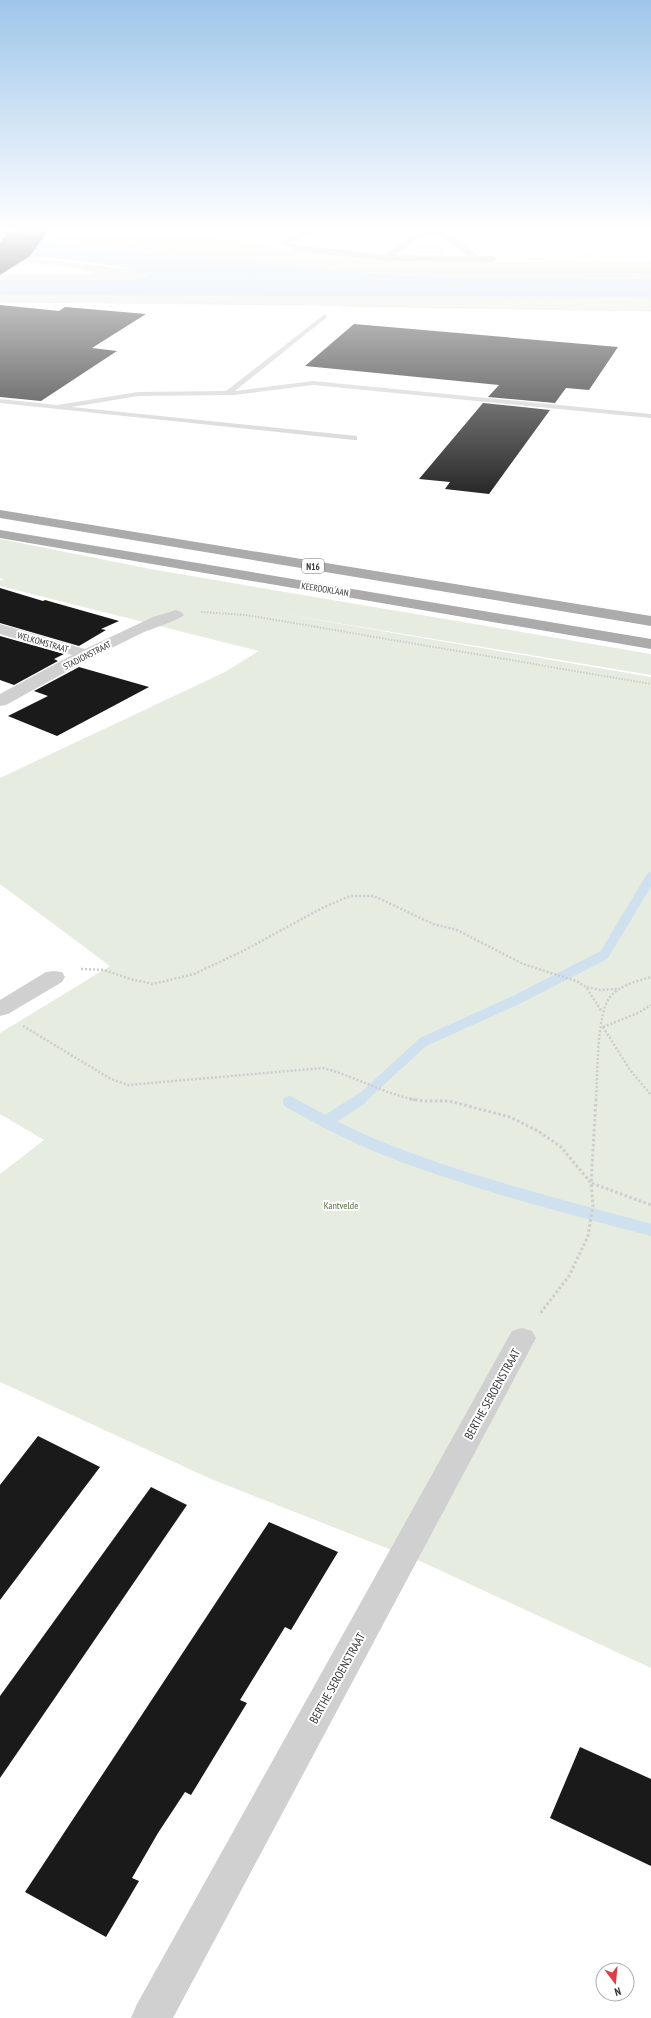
<svg xmlns="http://www.w3.org/2000/svg" width="651" height="2018" font-family="'PT Sans Narrow',sans-serif">
	<style>
		.green { fill: #e6ecdf }
		.water { fill: #cfe1ee }
		.lines { fill: none; stroke-linecap: round; stroke-linejoin: round }
		.stream-far1 { stroke: #cfe1ee; stroke-width: 10 }
		.stream { stroke: #cfe1ee; stroke-width: 12 }
		.building { fill: #1a1a1a }
		.path-far3 { stroke: #cdcdcd; stroke-width: 1; stroke-dasharray: 1 1; stroke-linecap: butt }
		.path-far2 { stroke: #cdcdcd; stroke-width: 2; stroke-dasharray: 1.5 1.5; stroke-linecap: butt }
		.path-far1 { stroke: #cdcdcd; stroke-width: 2.5; stroke-dasharray: 2 2; stroke-linecap: butt }
		.path { stroke: #cdcdcd; stroke-width: 3; stroke-dasharray: 2.5 2.5; stroke-linecap: butt }
		.service { fill: #d0d0d0; fill-rule: evenodd }
		.minor { fill: #d0d0d0; fill-rule: evenodd }
		.primary { fill: #ababab; fill-rule: evenodd }
		.labels { text-anchor: middle; dominant-baseline: central; stroke-width: 4; stroke-linejoin: round; paint-order: stroke }
		.shield { fill: #fff; stroke: #707070; stroke-width: 1 }
		.shield-label { font-size: 9px; font-weight: bold; fill: #333 }
		.far-street-label { font-size: 9px; fill: #333; stroke: #fff }
		.park-label { font-size: 10px; fill: #556f3f; stroke: #fff }
		.near-street-label { font-size: 12px; fill: #333; stroke: #fff }
	</style>
	<rect width="100%" height="100%" fill="#fff"/>
	<g class="green">
		<polygon points="507,228 651,228 651,230 576,234 508,232"/>
		<path d="M67,232C96,235 124,232 153,233C191,235 228,241 266,243L279,249L402,262H651V279L411,276L308,268L289,265L168,255L46,242Z"/>
		<polygon points="416,244 444,244 445,254 416,253"/>
		<polygon points="16,256 129,269 139,271 148,276 130,280 0,280 0,275 87,275 96,273 82,269 6,260"/>
		<polygon points="189,294 622,297 651,299 651,311 149,303 0,302 0,295"/>
		<polygon points="0,539 156,570 651,654 651,675 271,612 651,677 651,1668 422,1562 211,1479 0,1382 0,1174 44,1140 0,1114 0,1033 110,966 0,884 0,778 225,672 259,651 0,586 0,581 4,579 0,578"/>
	</g>
	<path class="water" d="M0,238L168,255L286,264L310,268L411,276L651,279V299L622,297L0,295V280H131L148,276C127,261 31,257 0,255Z"/>
	<g class="lines">
		<polyline class="stream-far1" points="360,1100 423,1042 516,1000 604,955 651,877"/>
		<g class="stream">
			<path d="M289,1102C320,1119 351,1136 384,1149C470,1183 562,1206 651,1230"/>
			<polyline points="325,1122 361,1099"/>
		</g>
	</g>
	<g class="building">
		<polygon points="11,228 50,228 30,256 0,275 0,243"/>
		<polygon points="0,305 59,311 65,307 146,314 92,348 117,351 41,401 0,397"/>
		<polygon points="354,324 618,347 589,390 566,388 555,403 488,397 499,385 305,366"/>
		<polygon points="483,403 550,410 489,494 445,489 450,482 419,479"/>
		<polygon points="0,588 43,601 45,600 119,621 101,629 106,630 79,646 0,623"/>
		<polygon points="0,636 64,654 54,659 58,661 14,685 0,680"/>
		<polygon points="79,667 149,687 57,736 8,716 48,696 34,691"/>
		<polygon points="38,1436 100,1467 0,1600 0,1485"/>
		<polygon points="151,1487 187,1505 0,1778 0,1696"/>
		<polygon points="269,1522 338,1552 291,1630 285,1627 240,1700 247,1703 191,1795 185,1792 158,1833 132,1878 139,1881 106,1937 25,1892"/>
		<polygon points="580,1747 651,1779 651,1866 550,1818"/>
	</g>
	<g class="lines">
		<g class="path-far3">
			<polyline points="0,232 46,235 148,249 273,261"/>
			<polyline points="53,235 72,228"/>
			<polyline points="249,258 264,251"/>
			<polyline points="516,259 651,262"/>
			<polyline points="573,259 603,252 615,239 651,230"/>
			<polyline points="510,272 651,273"/>
			<polyline points="0,302 305,305"/>
			<polyline points="342,306 651,311"/>
		</g>
		<polyline class="path-far2" points="201,612 246,615 651,684"/>
		<g class="path-far1">
			<polyline points="81,969 104,970 130,979 153,984 194,974 245,950 322,908 350,896 374,896 433,924 457,930 523,964 576,981 586,987 602,1012"/>
			<polyline points="587,987 600,990 617,989"/>
			<path d="M23,1026L111,1079L128,1085L323,1068C355,1076 384,1094 416,1100"/>
			<polyline points="603,1027 630,1070 651,1095"/>
			<polyline points="603,1027 638,1013 651,1005"/>
			<path d="M596,1100C598,1075 596,1015 610,997C620,985 637,981 651,977"/>
		</g>
		<g class="path">
			<polyline points="410,1099 425,1101 449,1101 510,1117 538,1131 561,1147 591,1183 593,1205 588,1236 569,1276 539,1315"/>
			<polyline points="596,1099 591,1183 651,1205"/>
		</g>
		<polygon class="service" points="325,314 327,317 235,391 313,381 651,414 651,418 313,385 235,395 138,396 72,407 357,436 357,440 354,440 0,403 0,399 57,405 138,392 226,391"/>
		<g class="minor">
			<path d="M314,228H322L320,232L290,243L299,245L385,255L411,236L432,228L452,236L479,256H493L497,259L493,262L387,261L298,251L281,244L282,240ZM432,234L446,240L468,256L396,255L417,239Z"/>
			<path d="M176,610L181,612L184,615C181,619 149,630 142,633C96,655 51,680 6,705L0,706V694L72,655L0,634V624L85,649L153,617Z"/>
			<polygon points="54,971 62,972 65,977 62,982 8,1014 0,1016 0,1000 46,972"/>
			<polygon points="522,1328 532,1331 536,1338 173,2018 131,2018 137,2004 512,1331"/>
		</g>
		<g class="primary">
			<polygon points="0,510 651,616 651,626 0,518"/>
			<polygon points="0,530 651,639 651,649 0,538"/>
		</g>
	</g>
	<linearGradient id="sky" x2="0" y2="1"><stop stop-color="#9ec6ea"/><stop offset="0.45" stop-color="#fff"/><stop offset="1" stop-color="#fff" stop-opacity="0"/></linearGradient>
	<rect width="651" height="511" fill="url(#sky)"/>
	<g class="labels">
		<rect class="shield" x="302" y="559" width="22" height="14" rx="3"/>
		<g class="shield-label">
			<text x="313" y="566">N16</text>
		</g>
		<g class="far-street-label">
			<text transform="translate(325 589) rotate(9)">KEERDOKLAAN</text>
			<text transform="translate(43 642) rotate(16)">WELKOMSTRAAT</text>
			<text transform="translate(87 655) rotate(-27)">STADIONSTRAAT</text>
		</g>
		<g class="park-label">
			<text x="341" y="1205">Kantvelde</text>
		</g>
		<g class="near-street-label">
			<text transform="translate(492 1394) rotate(-61)">BERTHE SEROENSTRAAT</text>
			<text transform="translate(337 1678) rotate(-61)">BERTHE SEROENSTRAAT</text>
		</g>
	</g>
	<g transform="translate(615 1982) rotate(164)"><circle r="19" fill="#ffffff" stroke="#adadad"/>
	<path d="M0-3L7 15L0 10L-7 15Z" fill="#e43a44"/>
	<text y="-6" font-size="11" font-weight="bold" text-anchor="middle" fill="#333333">N</text>
	</g>
</svg>
